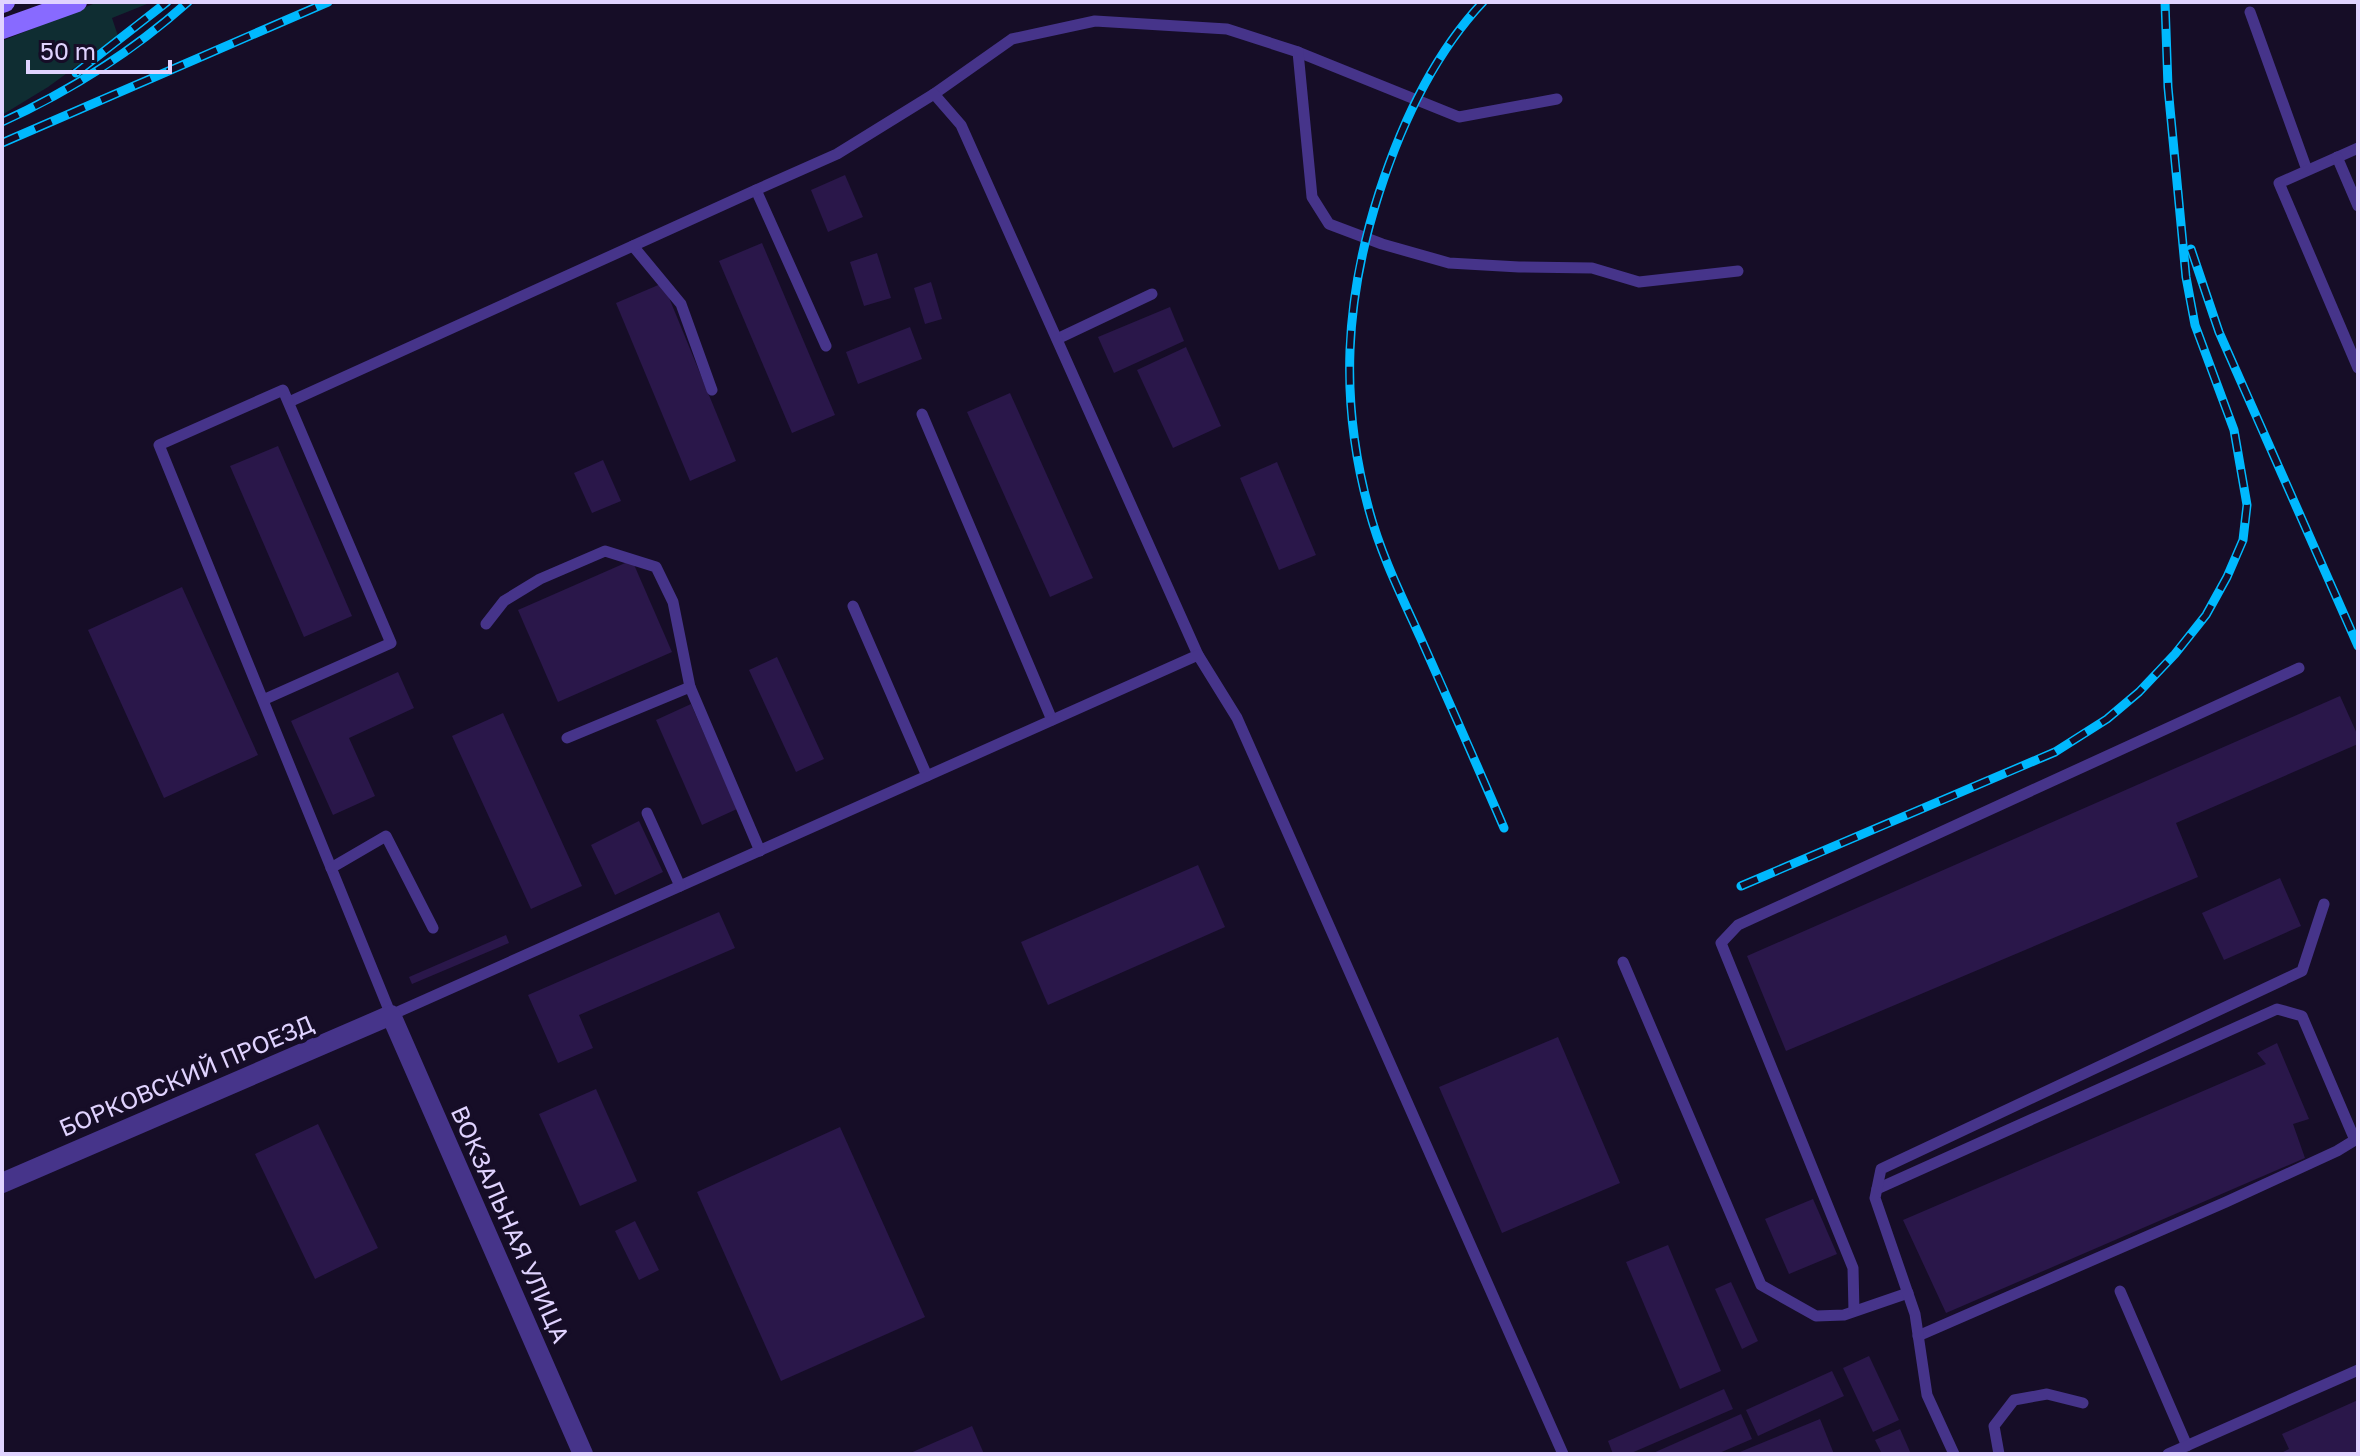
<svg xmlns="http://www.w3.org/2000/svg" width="2360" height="1456" font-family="'Golos Text',sans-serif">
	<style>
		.green { fill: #0f2d32 }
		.building { fill: #2a174a }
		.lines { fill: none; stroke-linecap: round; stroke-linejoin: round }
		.lane { stroke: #46348a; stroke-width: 11 }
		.street { stroke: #46348a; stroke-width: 20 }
		.secondary { stroke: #886aff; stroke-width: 20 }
		.rail-casing { stroke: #00b9fe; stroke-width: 9 }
		.rail { stroke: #160d27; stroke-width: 6; stroke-dasharray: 18; stroke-linecap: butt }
		.labels { text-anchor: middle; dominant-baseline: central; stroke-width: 8; stroke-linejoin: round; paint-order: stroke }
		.street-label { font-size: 24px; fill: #e0d3ff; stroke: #160d27 }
	</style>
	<rect width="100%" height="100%" fill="#160d27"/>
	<polygon class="green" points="98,2 152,2 112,18 118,36 48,87 2,115 2,41"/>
	<g class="building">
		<polygon points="845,175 863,217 828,232 811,190"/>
		<polygon points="762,243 835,415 792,433 719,261"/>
		<polygon points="877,253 891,298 864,306 850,262"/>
		<polygon points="931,282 942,319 925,324 914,288"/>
		<polygon points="663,283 736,461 690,481 616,303"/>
		<polygon points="1170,307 1184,341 1114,373 1098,337"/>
		<polygon points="910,327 922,359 858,384 846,352"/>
		<polygon points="1186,347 1221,426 1173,448 1137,370"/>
		<polygon points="1010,393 1093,578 1050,597 967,412"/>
		<polygon points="278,446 352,616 304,637 230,466"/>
		<polygon points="603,460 621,501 592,513 574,473"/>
		<polygon points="1277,462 1316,555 1279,570 1240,478"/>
		<polygon points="632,560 672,652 558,702 518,610"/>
		<polygon points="182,587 258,755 164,798 88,630"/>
		<polygon points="777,657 824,759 796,772 749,670"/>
		<polygon points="398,672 414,708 349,738 375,796 333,815 291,721"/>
		<polygon points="2340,696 2358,736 2358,744 2176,823 2198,877 1786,1051 1747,956"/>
		<polygon points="691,704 737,809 702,825 656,720"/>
		<polygon points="503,713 582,886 531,909 452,736"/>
		<polygon points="639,821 663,872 615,895 591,845"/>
		<polygon points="1198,865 1225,927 1048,1005 1021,942"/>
		<polygon points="2280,878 2301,926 2224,960 2202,913"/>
		<polygon points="719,912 735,948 579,1015 593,1048 558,1063 528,995"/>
		<polygon points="506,935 509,943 412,984 409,977"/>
		<polygon points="1558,1037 1620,1183 1502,1233 1439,1087"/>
		<polygon points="2277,1043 2309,1119 2293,1124 2305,1158 1946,1313 1903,1220 2266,1064 2257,1053"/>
		<polygon points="596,1089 637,1181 580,1206 539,1114"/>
		<polygon points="318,1124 378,1248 315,1279 255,1154"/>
		<polygon points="840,1127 925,1317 781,1381 697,1192"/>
		<polygon points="1813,1199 1837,1254 1789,1274 1765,1219"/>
		<polygon points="635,1221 659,1270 639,1280 615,1231"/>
		<polygon points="1668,1245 1721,1371 1680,1389 1626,1262"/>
		<polygon points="1731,1282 1758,1341 1742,1349 1715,1289"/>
		<polygon points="1869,1356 1899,1420 1873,1432 1843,1368"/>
		<polygon points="1832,1371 1844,1396 1758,1436 1746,1410"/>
		<polygon points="1724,1389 1733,1409 1629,1454 1613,1454 1608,1441"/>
		<polygon points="2358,1400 2358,1454 2285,1454 2283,1452 2289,1449 2282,1434"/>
		<polygon points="1741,1414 1752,1439 1717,1454 1651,1454"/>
		<polygon points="1820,1419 1834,1454 1735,1454"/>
		<polygon points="972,1426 984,1454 908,1454"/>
		<polygon points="1900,1429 1911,1454 1882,1454 1875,1440"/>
	</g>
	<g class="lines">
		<g class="lane">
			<polyline points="2250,12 2307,170"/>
			<polyline points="1298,52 1459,117 1557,99"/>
			<polyline points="934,94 1012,39 1095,21 1227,29 1298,52 1312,197 1329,224 1382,244 1449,263 1519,267 1592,268 1639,282 1738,271"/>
			<polyline points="2358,148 2279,183 2358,368"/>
			<polyline points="2337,157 2358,206"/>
			<polyline points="633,246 681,304 712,390"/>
			<polyline points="1057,339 1152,294"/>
			<polyline points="826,346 756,190 837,154 934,94 961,125 1198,655"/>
			<polyline points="289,402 756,190"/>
			<polyline points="922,414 1052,720"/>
			<polyline points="853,606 927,776"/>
			<polyline points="486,624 504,601 540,579 605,551 656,567 673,602 690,687"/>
			<polyline points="263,700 391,643 283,390 159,445 391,1015 1198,655 1237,718 1563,1454"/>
			<polyline points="567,738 690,687 760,851"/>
			<polyline points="647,813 680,886"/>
			<polyline points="331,868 386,836 433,928"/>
			<polyline points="1623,962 1761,1285 1816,1316 1844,1315 1908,1293"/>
			<polyline points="1877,1189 2277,1009 2302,1016 2355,1140 2337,1151 2226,1202 1918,1336"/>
			<polyline points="2120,1291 2187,1446"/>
			<polyline points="1854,1311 1853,1268 1721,943 1738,925 2299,668"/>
			<polyline points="1954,1454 1927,1395 1915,1314 1875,1198 1881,1169 2302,971 2324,904"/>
			<polyline points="1999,1454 1994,1426 2014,1400 2047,1394 2083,1403"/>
			<polyline points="2168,1454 2358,1370"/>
		</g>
		<polyline class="street" points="2,1183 391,1015 583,1454"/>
		<g class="secondary">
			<polyline points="2,3 5,2"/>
			<polyline points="2,29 77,2"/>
		</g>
		<defs>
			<g id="rail">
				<path d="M1483,2C1434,54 1401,125 1379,193C1345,299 1339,400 1369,510C1381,555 1402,597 1421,639C1449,702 1477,765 1504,828"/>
				<polyline points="76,73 167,2"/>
				<path d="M2,122C70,91 132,52 188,2"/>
				<polyline points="2,143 328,2"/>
				<polyline points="2191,249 2219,332 2358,646"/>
				<polyline points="1741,886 2055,752 2107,719 2139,692 2175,654 2206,615 2227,577 2243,540 2247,505 2234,430 2195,325 2186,277 2168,87 2165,2"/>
			</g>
		</defs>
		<use href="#rail" class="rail-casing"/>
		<use href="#rail" class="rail"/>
	</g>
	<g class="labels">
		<g class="street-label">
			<text transform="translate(186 1075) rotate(-23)">БОРКОВСКИЙ ПРОЕЗД</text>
			<text transform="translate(511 1224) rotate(66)">ВОКЗАЛЬНАЯ УЛИЦА</text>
		</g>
	</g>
	<rect width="2360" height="1456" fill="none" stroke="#e0d3ff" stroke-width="8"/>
	<path d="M28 60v12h142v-12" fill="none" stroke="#e0d3ff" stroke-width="4"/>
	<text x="40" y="60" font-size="24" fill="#e0d3ff" stroke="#160d27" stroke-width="6" paint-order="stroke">50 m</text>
</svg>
